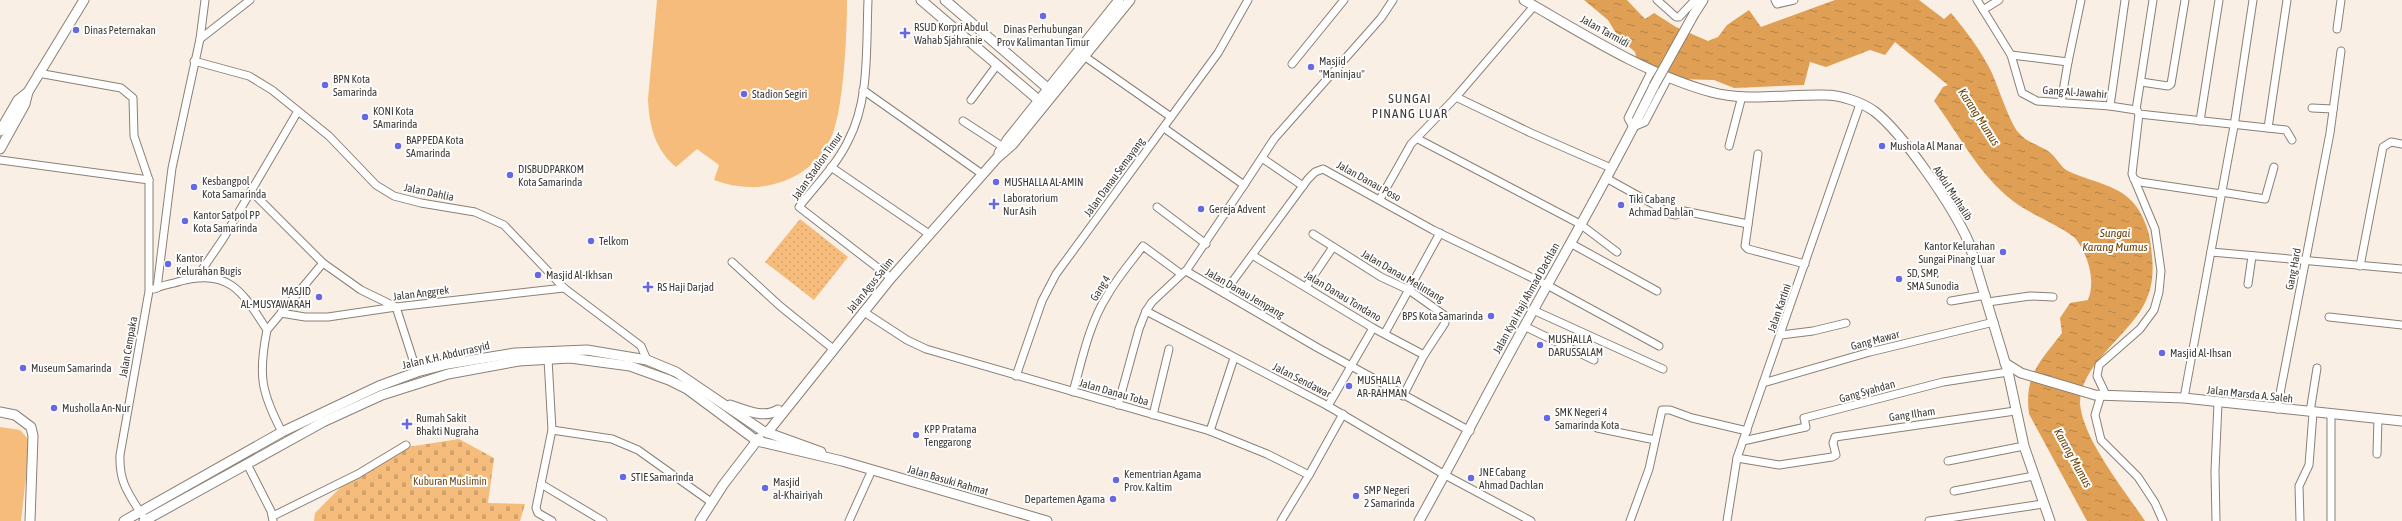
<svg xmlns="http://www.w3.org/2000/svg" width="2402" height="521" font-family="'Asap Condensed',sans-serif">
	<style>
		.grass { fill: url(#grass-dots) }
		.cemetery { fill: url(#cemetery-stones) }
		.park { fill: #f6bc7b }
		.water { fill: url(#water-ripples) }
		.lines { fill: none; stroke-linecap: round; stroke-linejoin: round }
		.minor-casing { stroke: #8a8076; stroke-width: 9 }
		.tertiary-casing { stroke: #8a8076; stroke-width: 11 }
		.minor { stroke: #fff; stroke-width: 7 }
		.tertiary { stroke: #fff; stroke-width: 9 }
		.tertiary-bridge-casing { stroke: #8a8076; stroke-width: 11; stroke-linecap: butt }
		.tertiary-bridge { stroke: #fff; stroke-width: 9 }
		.poi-dot { fill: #6769e2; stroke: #fefefe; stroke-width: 1.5 }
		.labels { text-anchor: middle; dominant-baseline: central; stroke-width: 4; stroke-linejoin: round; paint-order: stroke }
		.poi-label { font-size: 11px; fill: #403b37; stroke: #fefefe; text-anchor: start }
		.street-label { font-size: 11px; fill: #403b37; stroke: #fefefe }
		.park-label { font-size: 11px; fill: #784d16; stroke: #fefefe }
		.water-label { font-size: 12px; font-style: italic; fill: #6d4306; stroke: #fefefe }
		.quarter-label { font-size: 13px; letter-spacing: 1px; fill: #403b37; stroke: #fefefe }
	</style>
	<defs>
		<pattern id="grass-dots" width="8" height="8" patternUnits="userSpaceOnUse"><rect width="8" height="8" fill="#f6bc7b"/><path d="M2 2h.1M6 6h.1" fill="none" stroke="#d4a26b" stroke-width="1.8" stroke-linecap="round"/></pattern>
		<pattern id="cemetery-stones" width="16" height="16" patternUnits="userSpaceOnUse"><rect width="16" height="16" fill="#f6bc7b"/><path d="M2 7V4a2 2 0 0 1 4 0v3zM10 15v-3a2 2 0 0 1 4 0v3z" fill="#d4a26b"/></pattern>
		<pattern id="water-ripples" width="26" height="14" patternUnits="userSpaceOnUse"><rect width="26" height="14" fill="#df9f54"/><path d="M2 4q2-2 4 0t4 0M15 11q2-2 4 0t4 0" fill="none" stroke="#b68346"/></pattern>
	</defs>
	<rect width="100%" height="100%" fill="#faefe4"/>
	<polygon class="grass" points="800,219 848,257 814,300 765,262"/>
	<polygon class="cemetery" points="459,439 494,458 488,503 525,504 520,521 314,521 315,513 353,475 401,448"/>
	<g class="park">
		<path d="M657,0H847C847,34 844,102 833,133C814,181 760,198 714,180L719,165L697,149L676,167C655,150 649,125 648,99Z"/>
		<polygon points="0,427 20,430 30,441 21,521 0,521"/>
	</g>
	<path class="water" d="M1584,0H1627L1645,19L1654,13L1676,27L1708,41L1718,37L1727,25L1749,10L1761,27L1835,0H1919L1944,19L1951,13C1966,31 1980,49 1991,71C1998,86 2009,121 2018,132C2026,142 2038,145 2048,151C2056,156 2060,167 2068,171C2101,186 2132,185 2146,225C2150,235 2151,246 2152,256C2157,305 2132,321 2103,355C2091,369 2080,384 2080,403C2082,438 2125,491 2145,521H2087L2029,414C2024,375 2040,362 2062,333L2060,318L2070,303L2088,300C2096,281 2088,254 2075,238C2056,223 2033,216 2013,201C1979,175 1959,134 1934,101L1943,87L1948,85L1895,42L1885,55L1870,50L1826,67L1810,62L1804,85L1734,88L1714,80L1678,79L1637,61L1635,52L1619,38L1608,20Z"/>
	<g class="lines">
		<defs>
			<g id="minor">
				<path d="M868,0C866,46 870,100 848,141C836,166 815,186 799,207L891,278"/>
				<polyline points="1657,0 1676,17 1679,17 1695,0"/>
				<polyline points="1775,0 1777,4 1794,0"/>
				<polyline points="1977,0 2011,55 2022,93 2037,101 2110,106 2136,110"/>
				<polyline points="1983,10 1999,0"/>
				<polyline points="2337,29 2341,0"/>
				<polyline points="200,39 250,0"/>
				<polyline points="2011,55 2068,62 2081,0"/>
				<polyline points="1084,56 1171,117"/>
				<polyline points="194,61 249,76 272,90 329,136 376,185 394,196 421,203 475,212 504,225 564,288 641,346 647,360"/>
				<polyline points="1292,64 1344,0"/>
				<polyline points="1652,70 1628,118 1633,127 1645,122 1668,78"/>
				<path d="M38,73L121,88L133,98L134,136L149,180V291L120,455C119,482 128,493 142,515"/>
				<polyline points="2141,82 2168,86 2171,84 2185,0"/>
				<polyline points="863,90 982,174"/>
				<polyline points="1456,97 1531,133 1611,168"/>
				<polyline points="971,100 997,65"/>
				<polyline points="2061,103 2068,62"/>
				<polyline points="2110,106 2125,0"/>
				<polyline points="2312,108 2333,109"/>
				<polyline points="2136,110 2153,0"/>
				<polyline points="2137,110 2139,114 2286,130 2292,140"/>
				<polyline points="963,121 1003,147"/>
				<polyline points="2200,121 2219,0"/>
				<polyline points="1164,128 1244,185 1186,271 1318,348 1470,431"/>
				<polyline points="2268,128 2287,0"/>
				<polyline points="1418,139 1580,224 1617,252"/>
				<polyline points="1729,146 1742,96"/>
				<polyline points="1758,154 1745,246 1748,249 1805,264"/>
				<polyline points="1262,158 1303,186"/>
				<polyline points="0,160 149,180"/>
				<polyline points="831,167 929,234"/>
				<polyline points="1606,178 1671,214 1676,215 1684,211 1748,224"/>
				<polyline points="2134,179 2140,182 2221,194"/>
				<polyline points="1244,185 1274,139 1381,18 1393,0"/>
				<polyline points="251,191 323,263 361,290 396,307 417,372"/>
				<polyline points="2221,192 2265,199 2274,167"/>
				<polyline points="1380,199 1411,144 1456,97 1534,6"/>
				<polyline points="1157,207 1206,244"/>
				<polyline points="1313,234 1381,277 1409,290 1444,315 1445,323 1424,355 1403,396"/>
				<polyline points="1570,243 1657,291"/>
				<polyline points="2211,252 2402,269"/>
				<polyline points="1252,255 1373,328 1424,355"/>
				<polyline points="732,262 780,306 832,348"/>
				<polyline points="2360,266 2383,147 2391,142 2402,144"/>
				<polyline points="197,277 223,239 298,111"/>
				<polyline points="2248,284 2252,256"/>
				<polyline points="1306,287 1333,247"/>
				<polyline points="157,288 172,168 200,39 205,0"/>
				<path d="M154,289C162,285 172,284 181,281C230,268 243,293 267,330C258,375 261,392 282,432"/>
				<polyline points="1224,293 1308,179 1315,172 1323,169 1433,230 1547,285 1659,346"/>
				<polyline points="1951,301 1986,295"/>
				<polyline points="1988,302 2030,296 2053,297"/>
				<polyline points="1533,310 1663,369"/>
				<polyline points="1146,311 1328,406 1445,475 1531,521"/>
				<polyline points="864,312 907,340 926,349 1210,431 1267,454 1309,475 1281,521"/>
				<polyline points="281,313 305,317 328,317 396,307 564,288"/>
				<polyline points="2329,317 2402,325"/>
				<polyline points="1524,326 1594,360"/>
				<polyline points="267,330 323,263"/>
				<polyline points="1385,333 1440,233"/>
				<polyline points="1781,335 1813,331 1846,323"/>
				<polyline points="548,359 552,430 536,508 538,513 552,521"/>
				<polyline points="1016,376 1042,301 1056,274 1218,53 1248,0"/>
				<polyline points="1763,383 1870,352 1994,322"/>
				<path d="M1073,392C1082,360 1089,324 1107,296C1117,278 1131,262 1143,246L1181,274"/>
				<polyline points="2101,395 2095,415 2101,440 2138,477 2155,503 2163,521"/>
				<polyline points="2106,395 2097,376 2099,365 2140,329 2154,310 2159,292 2161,271 2155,229 2132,174 2139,114"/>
				<polyline points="2184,398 2234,126 2253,0"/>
				<polyline points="1118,405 1139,329 1146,311 1152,302 1184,272"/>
				<polyline points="1328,406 1373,328"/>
				<polyline points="2277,409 2330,133 2341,51"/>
				<polyline points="2310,412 2317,368"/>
				<polyline points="2331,414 2331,521"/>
				<polyline points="1153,415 1169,349"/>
				<polyline points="1597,428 1655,440"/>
				<polyline points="552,430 612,439 638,450 711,502"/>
				<polyline points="1210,431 1234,358"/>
				<polyline points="1743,441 1806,427 1804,418 1943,382 2008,372"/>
				<polyline points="2377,454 2378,418"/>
				<polyline points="1737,458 1779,465 1832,457 1836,455 1833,443 1835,437 2015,411"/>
				<polyline points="1948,461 2024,446"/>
				<polyline points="247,464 271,511 273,521"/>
				<polyline points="1309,475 1343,414"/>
				<polyline points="541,484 603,521"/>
				<polyline points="1954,491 2034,476"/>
				<polyline points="273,516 358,474 406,445"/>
				<polyline points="849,521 872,470"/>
				<polyline points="1630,521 1649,469 1662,410 1670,410 1692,418 1747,431"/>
				<polyline points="1727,521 1737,458 1860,104"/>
				<polyline points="1929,521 2043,504"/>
				<polyline points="2216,521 2215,471 2218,403"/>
				<polyline points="2300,521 2299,486 2309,465 2313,413"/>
			</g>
			<g id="tertiary">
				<polyline points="921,0 1042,103"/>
				<polyline points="945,0 1052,92"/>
				<path d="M1524,0C1582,33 1645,74 1711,92C1746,102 1788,94 1825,95C1841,95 1861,102 1874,111C1903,133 1954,208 1969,243L2008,372L2024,446L2050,521"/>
				<polyline points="1694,14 1703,0"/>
				<polyline points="0,131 18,100 28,92 84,0"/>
				<polyline points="0,149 25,104 28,92"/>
				<polyline points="999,153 1008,139 1119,0"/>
				<polyline points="2005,363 2021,373 2095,395 2184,398 2402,421"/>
				<path d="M730,405C745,410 764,419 778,410"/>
				<polyline points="0,412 15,415 31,427 33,436 30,521"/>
				<polyline points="767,433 891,278 997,158 1013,144 1130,0"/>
				<polyline points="124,521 282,432 379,386 417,372 448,364 515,353 587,350 647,360 676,372 763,431 821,452"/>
				<polyline points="144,521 323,422 382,395 448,374 519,361 570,358 630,366 669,380 687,389 757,441 842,461 1047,521"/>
				<polyline points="700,521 723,485 759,438"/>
				<path d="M1419,521C1455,457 1488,392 1524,327C1568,247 1614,168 1654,86"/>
			</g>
		</defs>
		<use href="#minor" class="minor-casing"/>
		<use href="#tertiary" class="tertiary-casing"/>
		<use href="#minor" class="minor"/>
		<use href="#tertiary" class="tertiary"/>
		<defs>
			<polyline id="tertiary-bridge" points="1654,86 1694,14"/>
		</defs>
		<use href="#tertiary-bridge" class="tertiary-bridge-casing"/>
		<use href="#tertiary-bridge" class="tertiary-bridge"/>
	</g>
	<g class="poi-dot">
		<circle cx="1043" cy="16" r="4"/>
		<circle cx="76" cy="30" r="4"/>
		<path d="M903 27h4v4h4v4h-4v4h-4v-4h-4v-4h4z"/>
		<circle cx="1311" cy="67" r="4"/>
		<circle cx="325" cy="85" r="4"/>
		<circle cx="744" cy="94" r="4"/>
		<circle cx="365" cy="117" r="4"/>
		<circle cx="398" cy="146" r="4"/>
		<circle cx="1882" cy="146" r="4"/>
		<circle cx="510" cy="175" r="4"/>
		<circle cx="996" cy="182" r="4"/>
		<circle cx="194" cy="187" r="4"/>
		<path d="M992 198h4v4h4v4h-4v4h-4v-4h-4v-4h4z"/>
		<circle cx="1621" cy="205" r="4"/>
		<circle cx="1201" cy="209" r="4"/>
		<circle cx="185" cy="221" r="4"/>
		<circle cx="591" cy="241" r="4"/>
		<circle cx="2003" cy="252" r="4"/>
		<circle cx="168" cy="264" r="4"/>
		<circle cx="538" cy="275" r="4"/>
		<circle cx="1899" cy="279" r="4"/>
		<path d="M646 281h4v4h4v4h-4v4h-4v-4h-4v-4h4z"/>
		<circle cx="319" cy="297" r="4"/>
		<circle cx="1491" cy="316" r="4"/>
		<circle cx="1540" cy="345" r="4"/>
		<circle cx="2162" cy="353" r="4"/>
		<circle cx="23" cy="368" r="4"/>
		<circle cx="1349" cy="386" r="4"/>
		<circle cx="54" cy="408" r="4"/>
		<circle cx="1547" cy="418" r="4"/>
		<path d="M405 418h4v4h4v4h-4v4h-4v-4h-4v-4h4z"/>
		<circle cx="916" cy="435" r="4"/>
		<circle cx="623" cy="477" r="4"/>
		<circle cx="1471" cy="478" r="4"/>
		<circle cx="1116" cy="480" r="4"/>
		<circle cx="765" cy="488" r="4"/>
		<circle cx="1356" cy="496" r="4"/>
		<circle cx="1113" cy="499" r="4"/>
	</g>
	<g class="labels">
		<g class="poi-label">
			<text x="914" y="27">RSUD Korpri Abdul<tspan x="914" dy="13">Wahab Sjahranie</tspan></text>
			<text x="1043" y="29" text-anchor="middle">Dinas Perhubungan<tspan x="1043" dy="13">Prov Kalimantan Timur</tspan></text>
			<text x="84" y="30">Dinas Peternakan</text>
			<text x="1319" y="61">Masjid<tspan x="1319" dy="13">"Maninjau"</tspan></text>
			<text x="333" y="79">BPN Kota<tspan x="333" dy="13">Samarinda</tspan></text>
			<text x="752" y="94">Stadion Segiri</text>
			<text x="373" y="111">KONI Kota<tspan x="373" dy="13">SAmarinda</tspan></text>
			<text x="406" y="140">BAPPEDA Kota<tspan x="406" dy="13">SAmarinda</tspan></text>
			<text x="1890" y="146">Mushola Al Manar</text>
			<text x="518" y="169">DISBUDPARKOM<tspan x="518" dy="13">Kota Samarinda</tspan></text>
			<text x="202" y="181">Kesbangpol<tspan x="202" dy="13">Kota Samarinda</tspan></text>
			<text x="1004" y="182">MUSHALLA AL-AMIN</text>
			<text x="1003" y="198">Laboratorium<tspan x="1003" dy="13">Nur Asih</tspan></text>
			<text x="1629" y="199">Tiki Cabang<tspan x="1629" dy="13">Achmad Dahlan</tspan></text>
			<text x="1209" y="209">Gereja Advent</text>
			<text x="193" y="215">Kantor Satpol PP<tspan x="193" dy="13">Kota Samarinda</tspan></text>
			<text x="599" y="241">Telkom</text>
			<text x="1995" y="246" text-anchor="end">Kantor Kelurahan<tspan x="1995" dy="13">Sungai Pinang Luar</tspan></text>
			<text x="176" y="258">Kantor<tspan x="176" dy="13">Kelurahan Bugis</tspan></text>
			<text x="1907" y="273">SD, SMP,<tspan x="1907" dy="13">SMA Sunodia</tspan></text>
			<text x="546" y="275">Masjid Al-Ikhsan</text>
			<text x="657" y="287">RS Haji Darjad</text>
			<text x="311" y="291" text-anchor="end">MASJID<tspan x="311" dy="13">AL-MUSYAWARAH</tspan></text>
			<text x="1483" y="316" text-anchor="end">BPS Kota Samarinda</text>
			<text x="1548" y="339">MUSHALLA<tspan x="1548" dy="13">DARUSSALAM</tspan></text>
			<text x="2170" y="353">Masjid Al-Ihsan</text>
			<text x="31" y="368">Museum Samarinda</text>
			<text x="1357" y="380">MUSHALLA<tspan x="1357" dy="13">AR-RAHMAN</tspan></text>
			<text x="62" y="408">Musholla An-Nur</text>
			<text x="1555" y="412">SMK Negeri 4<tspan x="1555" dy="13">Samarinda Kota</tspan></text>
			<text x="416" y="418">Rumah Sakit<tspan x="416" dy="13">Bhakti Nugraha</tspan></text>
			<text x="924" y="429">KPP Pratama<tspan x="924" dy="13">Tenggarong</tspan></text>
			<text x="1479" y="472">JNE Cabang<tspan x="1479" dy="13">Ahmad Dachlan</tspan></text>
			<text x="1124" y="474">Kementrian Agama<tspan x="1124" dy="13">Prov. Kaltim</tspan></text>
			<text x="631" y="477">STIE Samarinda</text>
			<text x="773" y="482">Masjid<tspan x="773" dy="13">al-Khairiyah</tspan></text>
			<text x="1364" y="490">SMP Negeri<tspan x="1364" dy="13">2 Samarinda</tspan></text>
			<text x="1105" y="499" text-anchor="end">Departemen Agama</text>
		</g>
		<g class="street-label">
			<text transform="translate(1605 31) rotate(29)">Jalan Tarmidi</text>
			<text transform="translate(2075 92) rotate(4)">Gang Al-Jawahir</text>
			<text transform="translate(817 166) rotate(-55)">Jalan Stadion Timur</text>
			<text transform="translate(1114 177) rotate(-54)">Jalan Danau Semayang</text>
			<text transform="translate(1369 181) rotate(29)">Jalan Danau Poso</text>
			<text transform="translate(429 192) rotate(12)">Jalan Dahlia</text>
			<text transform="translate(1953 193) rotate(57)">Abdul Muthalib</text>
			<text transform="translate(2293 269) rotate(-79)">Gang Hard</text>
			<text transform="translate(1403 276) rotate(30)">Jalan Danau Melintang</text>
			<text transform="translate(870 285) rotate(-51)">Jalan Agus Salim</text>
			<text transform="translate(1100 288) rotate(-59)">Gang 4</text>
			<text transform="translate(421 293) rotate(-7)">Jalan Anggrek</text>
			<text transform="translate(1245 293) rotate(30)">Jalan Danau Jempang</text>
			<text transform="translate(1343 296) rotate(31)">Jalan Danau Tondano</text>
			<text transform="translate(1526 298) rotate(-61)">Jalan Kyai Haji Ahmad Dachlan</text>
			<text transform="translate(1779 308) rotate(-71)">Jalan Kartini</text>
			<text transform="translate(1875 340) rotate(-15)">Gang Mawar</text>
			<text transform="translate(128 347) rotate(-80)">Jalan Cempaka</text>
			<text transform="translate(446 355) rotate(-13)">Jalan K.H. Abdurrasyid</text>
			<text transform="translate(1302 380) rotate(27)">Jalan Sendawar</text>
			<text transform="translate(1867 391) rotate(-16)">Gang Syahdan</text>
			<text transform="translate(1114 392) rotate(16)">Jalan Danau Toba</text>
			<text transform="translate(2250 394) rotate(6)">Jalan Marsda A. Saleh</text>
			<text transform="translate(1912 414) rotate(-8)">Gang Ilham</text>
			<text transform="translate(948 480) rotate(16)">Jalan Basuki Rahmat</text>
		</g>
		<g class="park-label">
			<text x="450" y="481">Kuburan Muslimin</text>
		</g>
		<g class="water-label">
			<text transform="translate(1979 117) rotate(57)">Karang Mumus</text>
			<text x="2115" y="233">Sungai<tspan x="2115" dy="14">Karang Mumus</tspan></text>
			<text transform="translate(2073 458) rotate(61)">Karang Mumus</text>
		</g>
		<g class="quarter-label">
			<text x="1410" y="98">SUNGAI<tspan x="1410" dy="15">PINANG LUAR</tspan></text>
		</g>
	</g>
</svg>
